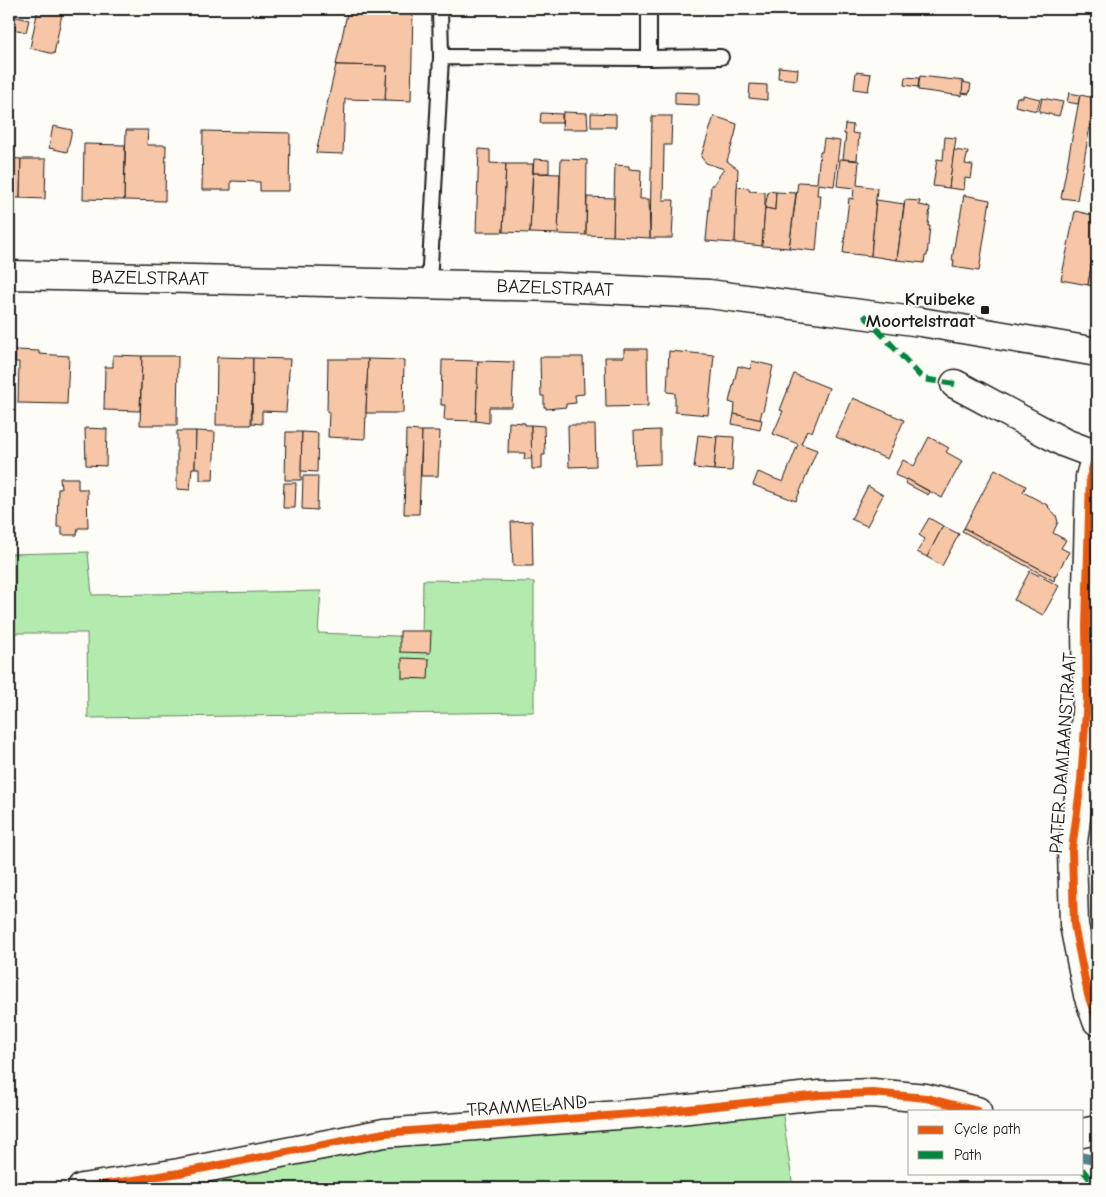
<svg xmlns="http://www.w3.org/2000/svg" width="1106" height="1197" font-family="'Comic Neue',sans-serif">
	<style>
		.green { fill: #b3eaad; stroke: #688364 }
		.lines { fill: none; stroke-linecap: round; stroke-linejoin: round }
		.stream { stroke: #528388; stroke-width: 9 }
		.building { fill: #f7c6a6; stroke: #1c1c1c }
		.lane-casing { stroke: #1c1c1c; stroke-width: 18 }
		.street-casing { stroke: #1c1c1c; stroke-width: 31 }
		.secondary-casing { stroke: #1c1c1c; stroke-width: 31 }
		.lane { stroke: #fdfcf7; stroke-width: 14 }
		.street { stroke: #fdfcf7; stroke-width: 28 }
		.secondary { stroke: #fdfcf7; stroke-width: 28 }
		.quiet { stroke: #00873e; stroke-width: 6; stroke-dasharray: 12 6; stroke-linecap: butt }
		.cycleway-casing { stroke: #fdfcf7; stroke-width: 11 }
		.cycleway { stroke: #e8590c; stroke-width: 8 }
		.poi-dot { fill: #1c1c1c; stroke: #fdfcf7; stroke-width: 2 }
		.labels { text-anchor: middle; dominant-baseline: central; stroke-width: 4; stroke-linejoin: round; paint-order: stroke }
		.street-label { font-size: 19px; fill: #1c1c1c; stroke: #fdfcf7 }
		.poi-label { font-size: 19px; font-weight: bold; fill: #1c1c1c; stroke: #fdfcf7; text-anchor: end }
	</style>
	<rect width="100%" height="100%" fill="#fdfcf7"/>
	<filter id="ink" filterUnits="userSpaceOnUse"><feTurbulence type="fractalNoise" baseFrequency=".02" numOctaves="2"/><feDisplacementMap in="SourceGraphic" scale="10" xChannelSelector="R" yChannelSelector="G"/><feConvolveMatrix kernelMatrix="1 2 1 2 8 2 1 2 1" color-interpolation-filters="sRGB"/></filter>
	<g filter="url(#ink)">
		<g class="green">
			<polygon points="88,552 92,595 321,591 318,633 422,637 423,580 534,582 534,712 88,718 87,633 9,633 9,554"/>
			<polygon points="782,1109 793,1188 69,1188 318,1131 532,1113"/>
		</g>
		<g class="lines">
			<polyline class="stream" points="1082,1157 1097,1160"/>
		</g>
		<g class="building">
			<polygon points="37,9 63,9 54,54 30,48 38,9"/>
			<polygon points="348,9 413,9 411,101 385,100 387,66 336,65"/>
			<polygon points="9,15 29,20 26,32 9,28"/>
			<polygon points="336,65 387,66 385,100 345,99 343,154 316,153"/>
			<polygon points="779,67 798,69 797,80 778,78"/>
			<polygon points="856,72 871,74 868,91 854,89"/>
			<polygon points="920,76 964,81 962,96 918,90"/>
			<polygon points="905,77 919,78 918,87 904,85"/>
			<polygon points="963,82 971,84 969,94 962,93"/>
			<polygon points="750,84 767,85 767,100 749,98"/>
			<polygon points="675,92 699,93 699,105 675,104"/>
			<polygon points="1069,93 1080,95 1078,104 1067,102"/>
			<polygon points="1023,95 1040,99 1037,111 1015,106 1017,97 1023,98"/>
			<polygon points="1080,95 1095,98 1077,200 1061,198"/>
			<polygon points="1042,98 1063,102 1059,116 1039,112"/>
			<polygon points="563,112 587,113 588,129 562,129"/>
			<polygon points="541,113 562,114 562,123 540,123"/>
			<polygon points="591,113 616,114 616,127 591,127"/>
			<polygon points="652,116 672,116 671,145 664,145 663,200 674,200 672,238 650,238"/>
			<polygon points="714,116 737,124 735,135 727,161 738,169 735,243 706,241 711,185 713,185 724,169 706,163 701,157"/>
			<polygon points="845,124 853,125 852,133 859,134 857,160 843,159 846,134 844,134"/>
			<polygon points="53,126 72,130 67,152 49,148"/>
			<polygon points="126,130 148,130 147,145 166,145 165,201 124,200"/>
			<polygon points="203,131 290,133 289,191 260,191 260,182 231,181 231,190 202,190"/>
			<polygon points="945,137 956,138 949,188 933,186 937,159 943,160"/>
			<polygon points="824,139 840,141 834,186 818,184 817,195 821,195 816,251 789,248 798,182 817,183 820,152 822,152"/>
			<polygon points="84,144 125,145 124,200 83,199"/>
			<polygon points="479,149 490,150 490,163 506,164 503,232 476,232"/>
			<polygon points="954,150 968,152 965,164 973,165 971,179 965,178 964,190 949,188"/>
			<polygon points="9,158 21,159 20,198 9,198"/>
			<polygon points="21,159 46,159 45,199 20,198"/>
			<polygon points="534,159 549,160 549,173 533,173"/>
			<polygon points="561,159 587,160 586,235 558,234"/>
			<polygon points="840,159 859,161 857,185 877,188 871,256 843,253 849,198 853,199 854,188 837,186"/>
			<polygon points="506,164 533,164 530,233 503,232"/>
			<polygon points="615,165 629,166 629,169 641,170 640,199 649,199 650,238 613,236"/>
			<polygon points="533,173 560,174 558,234 530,233"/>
			<polygon points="737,187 749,188 749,191 765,192 765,208 762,246 735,243"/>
			<polygon points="768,191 776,192 775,210 765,208"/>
			<polygon points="776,192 796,193 789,248 762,246 765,208 775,210"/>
			<polygon points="964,195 990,200 979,271 953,267 954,260 952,260 957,229 958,229"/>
			<polygon points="587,197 614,198 613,236 586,235"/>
			<polygon points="876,200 904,204 897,260 871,256"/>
			<polygon points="905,200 920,201 919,205 930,207 928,226 930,226 927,256 925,256 924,263 897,260"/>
			<polygon points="1075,211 1097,216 1097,230 1088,285 1061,280"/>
			<polygon points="1097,230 1097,287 1088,285"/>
			<polygon points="624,349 647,349 648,406 606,407 605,357 624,357"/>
			<polygon points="16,350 39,351 39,354 69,356 67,404 18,403 19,362 15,362"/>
			<polygon points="669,351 714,355 708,415 675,412 675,393 667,392"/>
			<polygon points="113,355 142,356 140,411 104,410 105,367 113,367"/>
			<polygon points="142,356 178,356 177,425 140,425"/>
			<polygon points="217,357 253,358 251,425 216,425"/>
			<polygon points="540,357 583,357 584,394 575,395 576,403 566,404 566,407 546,409 546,407 544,407 544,396 541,396"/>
			<polygon points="253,358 290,359 286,412 262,411 262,424 252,423"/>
			<polygon points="328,359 368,359 365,439 328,437 329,412 327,412"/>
			<polygon points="368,359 404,360 403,413 366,413"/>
			<polygon points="442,360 478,361 476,421 444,420 445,405 441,405"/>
			<polygon points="478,361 514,362 512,407 489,407 489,423 476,421"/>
			<polygon points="752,361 773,366 763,411 762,411 760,420 734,414 735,404 729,402 738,366 750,369"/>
			<polygon points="794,374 829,388 812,432 807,430 801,444 817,450 796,501 753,485 758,472 783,482 798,444 773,434 783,411 780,410"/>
			<polygon points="853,398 904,420 887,459 836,437"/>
			<polygon points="734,414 762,420 760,430 732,424"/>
			<polygon points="509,422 525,423 525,425 531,425 532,459 524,459 525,453 508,453"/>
			<polygon points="531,425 544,426 545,455 542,455 542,469 532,469"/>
			<polygon points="568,425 595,425 596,466 569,467"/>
			<polygon points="85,428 107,429 106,466 86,465"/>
			<polygon points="406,430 422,431 419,514 404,514"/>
			<polygon points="660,430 660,464 635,465 634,431"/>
			<polygon points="177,431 196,431 195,468 192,468 190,490 177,489"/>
			<polygon points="196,431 215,432 213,480 200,480 200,468 195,468"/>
			<polygon points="422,431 440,431 438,476 421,476"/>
			<polygon points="286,432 302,432 301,480 285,480"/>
			<polygon points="302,432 318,433 317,472 301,471"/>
			<polygon points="698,435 717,437 714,470 694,468"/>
			<polygon points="717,436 734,437 732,471 714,470"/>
			<polygon points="929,437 949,448 946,452 962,461 942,498 907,479 906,480 895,475 903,460 914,466"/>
			<polygon points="995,469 1026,486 1023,492 1049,506 1048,507 1056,515 1058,522 1053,533 1066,540 1061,548 1069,552 1055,577 964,528"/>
			<polygon points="303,476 318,476 317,510 302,509"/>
			<polygon points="60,478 78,478 78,489 87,489 88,528 78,528 77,535 62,535 62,527 57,527 58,489 61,489"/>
			<polygon points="907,479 930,492 928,495 905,483"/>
			<polygon points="284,483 296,483 295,508 283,508"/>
			<polygon points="868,486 883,495 867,526 851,519"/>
			<polygon points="929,518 943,526 927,557 917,552 925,539 919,535"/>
			<polygon points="532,521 533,566 513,566 511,522"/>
			<polygon points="943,526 959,534 942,566 927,557"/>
			<polygon points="964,528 1055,577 1054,581 962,531"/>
			<polygon points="1030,571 1059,586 1043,615 1014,600"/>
			<polygon points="400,631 431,631 430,653 400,652"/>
			<polygon points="402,658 429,659 428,679 402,678"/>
		</g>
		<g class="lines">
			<defs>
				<g id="lane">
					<polyline points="440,9 441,57"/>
					<polyline points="649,58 721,57"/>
					<polyline points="429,285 441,57 649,58 649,9"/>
				</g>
				<g id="street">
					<polyline points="955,384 1065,443 1097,455"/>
					<polyline points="1096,455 1090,477 1086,626 1087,699 1081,781 1072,850 1074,925 1088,995 1097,1021"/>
					<polyline points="1082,1133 1097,1130"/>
					<polyline points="82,1188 179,1173 384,1133 670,1111 819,1095 873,1093 926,1098 977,1111"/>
				</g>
				<polyline id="secondary" points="9,275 556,287 709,294 921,322 1097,352"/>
			</defs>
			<use href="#lane" class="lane-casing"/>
			<use href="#street" class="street-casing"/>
			<use href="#secondary" class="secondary-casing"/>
			<use href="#lane" class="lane"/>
			<use href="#street" class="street"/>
			<use href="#secondary" class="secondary"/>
			<g class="quiet">
				<polyline points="864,315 923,379 955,384"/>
				<polyline points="1082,1169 1089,1178 1097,1179"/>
			</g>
			<defs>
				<g id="cycleway">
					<polyline points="1096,455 1090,477 1086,626 1087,699 1081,781 1072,850 1074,925 1088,995 1097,1021"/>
					<polyline points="82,1188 179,1173 384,1133 670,1111 819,1095 873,1093 926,1098 977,1111"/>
				</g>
			</defs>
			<use href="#cycleway" class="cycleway-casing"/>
			<use href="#cycleway" class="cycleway"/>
		</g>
	</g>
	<rect class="poi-dot" x="980" y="305" width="10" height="10" rx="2.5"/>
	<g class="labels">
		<g class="street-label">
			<text transform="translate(150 278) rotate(1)">BAZELSTRAAT</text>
			<text transform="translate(555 288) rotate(2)">BAZELSTRAAT</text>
			<text transform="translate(1063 753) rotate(-86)">PATER DAMIAANSTRAAT</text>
			<text transform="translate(527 1106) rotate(-4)">TRAMMELAND</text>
		</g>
		<g class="poi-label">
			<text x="975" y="299">Kruibeke<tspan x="975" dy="22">Moortelstraat</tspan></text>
		</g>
	</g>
	<rect width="1106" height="1197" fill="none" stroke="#fdfcf7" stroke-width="30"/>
	<rect x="15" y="15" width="1076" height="1167" fill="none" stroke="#1c1c1c" stroke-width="2" filter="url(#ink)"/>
	<rect x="908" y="1110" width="175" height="65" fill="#fdfcf7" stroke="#a3a29f"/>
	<rect x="918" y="1126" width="25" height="8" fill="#e8590c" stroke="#a3a29f"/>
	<text x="954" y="1134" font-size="15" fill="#1c1c1c">Cycle path</text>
	<rect x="918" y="1151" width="25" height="8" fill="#00873e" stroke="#a3a29f"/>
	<text x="954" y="1160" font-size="15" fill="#1c1c1c">Path</text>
</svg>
